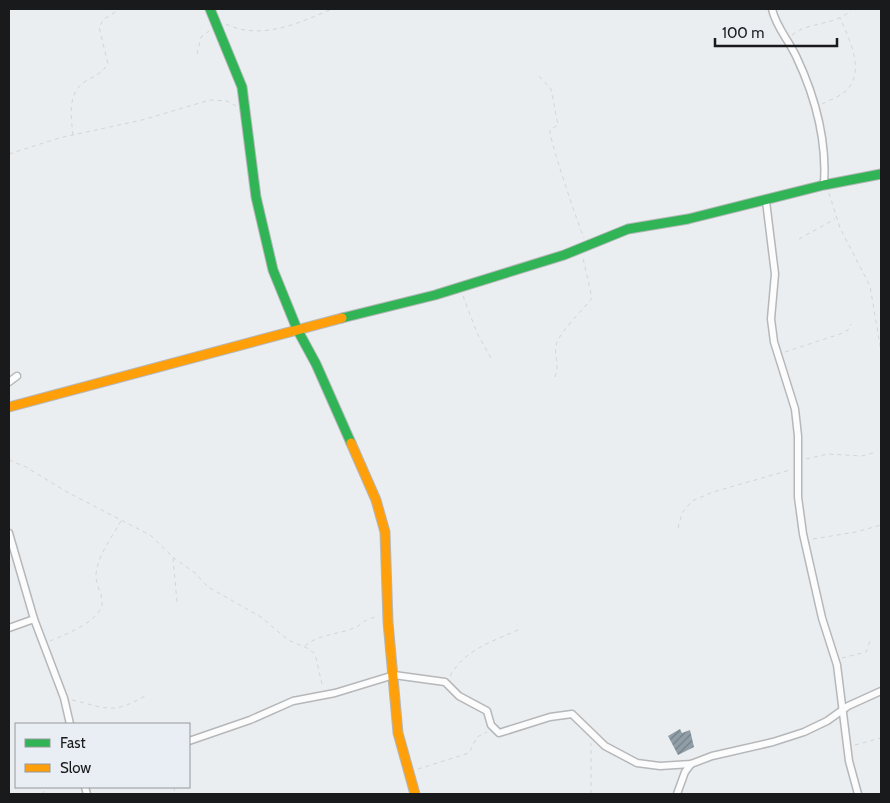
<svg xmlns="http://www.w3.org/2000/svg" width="890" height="803" font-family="Cabin,sans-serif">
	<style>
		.building { fill: url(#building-hatch) }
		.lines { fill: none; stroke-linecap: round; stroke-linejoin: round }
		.street-casing { stroke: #b5b7b9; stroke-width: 9 }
		.fast-casing { stroke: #b5b7b9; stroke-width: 11 }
		.slow-casing { stroke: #b5b7b9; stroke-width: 11 }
		.path { stroke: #d4d4d5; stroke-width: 1; stroke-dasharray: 4 4; stroke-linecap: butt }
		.street { stroke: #fcfcfd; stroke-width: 6 }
		.fast { stroke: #30b455; stroke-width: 9 }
		.slow { stroke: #ff9f0a; stroke-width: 9 }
	</style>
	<defs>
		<pattern id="building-hatch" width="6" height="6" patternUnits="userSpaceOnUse" patternTransform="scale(1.25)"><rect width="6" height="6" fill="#909ea8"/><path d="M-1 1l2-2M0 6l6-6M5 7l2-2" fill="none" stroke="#758088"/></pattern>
	</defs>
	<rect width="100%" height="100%" fill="#ebeef0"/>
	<polygon class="building" points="680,729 682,733 690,730 694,747 678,755 668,736"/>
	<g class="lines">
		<defs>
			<g id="street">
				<path d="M772,9C776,27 788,39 796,56C815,96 827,141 824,185"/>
				<polyline points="766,201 775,274 771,319 774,342 795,409 798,436 798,497 803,534 822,618 837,665 849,761 858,794"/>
				<polyline points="9,382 17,376"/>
				<polyline points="9,533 34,619 64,698 70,724"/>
				<polyline points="9,628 34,619"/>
				<polyline points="189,741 250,720 293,701 335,693 394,675 445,682 459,696 487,711 491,725 499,733 550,717 572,714 605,746 637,763 660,766 691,764 712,756 773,742 804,732 827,721 848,706 881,691"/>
				<polyline points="85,787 87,794"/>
				<polyline points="677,794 685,772 691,764"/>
			</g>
			<g id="fast">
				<polyline points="210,9 242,87 256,197 273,270 297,329 316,364 351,443"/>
				<polyline points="342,318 435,295 564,255 628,229 688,219 824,185 881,174"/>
			</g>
			<g id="slow">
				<polyline points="9,407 342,318"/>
				<polyline points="351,443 376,500 385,532 388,622 398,733 415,794"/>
			</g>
		</defs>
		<use href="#street" class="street-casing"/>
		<use href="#fast" class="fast-casing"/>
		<use href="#slow" class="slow-casing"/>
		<g class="path">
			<path d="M226,24C261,41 299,23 332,9"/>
			<path d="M792,35C809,21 837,26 852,9"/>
			<polyline points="197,54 201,37 209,31"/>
			<path d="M539,76L551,89L558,125L550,130C548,136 579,227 584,238"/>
			<path d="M822,104C830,100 839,97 846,91C866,72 849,38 840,18"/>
			<path d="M73,135C71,116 67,92 86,81C95,76 103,72 108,64L99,27L104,19L120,9"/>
			<polyline points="9,154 59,138 142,120 210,100 227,101 236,106"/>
			<polyline points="829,193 840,228 870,286 881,351"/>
			<polyline points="799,239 835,219"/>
			<polyline points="463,296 477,333 492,360"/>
			<polyline points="785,352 840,334 848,330 851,324"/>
			<path d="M555,377C560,365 554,357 556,345C560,331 583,310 592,298L583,258"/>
			<polyline points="806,459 828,454 862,456 873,453"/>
			<polyline points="9,460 26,467 67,492 150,535 174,558 195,573 208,587 261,617 288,640 309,649 315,654 323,688"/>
			<polyline points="678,528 682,513 692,501 713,492 790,470"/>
			<polyline points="813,539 856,532 881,525"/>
			<polyline points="173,558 177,602"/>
			<path d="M50,641C64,635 105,620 102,600C101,591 95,583 96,574C98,555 112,537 121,521"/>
			<path d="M305,646C319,633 342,635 358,626C365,621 370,616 379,618"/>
			<polyline points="842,658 866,652 870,641"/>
			<path d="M450,676C465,649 494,641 520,629"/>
			<path d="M72,700C107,708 112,715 145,696"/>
			<polyline points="855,745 881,738"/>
			<polyline points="418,769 469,753 477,737 487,732"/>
			<polyline points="174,787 175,794"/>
			<polyline points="42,794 48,787"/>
			<polyline points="591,794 591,743"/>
		</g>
		<use href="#street" class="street"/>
		<use href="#fast" class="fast"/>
		<use href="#slow" class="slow"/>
	</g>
	<rect width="890" height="803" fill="none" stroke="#181a1c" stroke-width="20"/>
	<rect x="15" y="723" width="175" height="65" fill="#e8eef3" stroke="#95999d"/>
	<rect x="25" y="739" width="25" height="8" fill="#30b455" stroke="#95999d"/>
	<text x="60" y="748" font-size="15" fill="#181a1c">Fast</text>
	<rect x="25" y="764" width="25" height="8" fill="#ff9f0a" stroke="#95999d"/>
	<text x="60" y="773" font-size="15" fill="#181a1c">Slow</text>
	<path d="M715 38v8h122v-8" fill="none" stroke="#181a1c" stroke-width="2.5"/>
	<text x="722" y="38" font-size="15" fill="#181a1c" stroke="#e8eef3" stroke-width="4" paint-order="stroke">100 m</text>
</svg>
